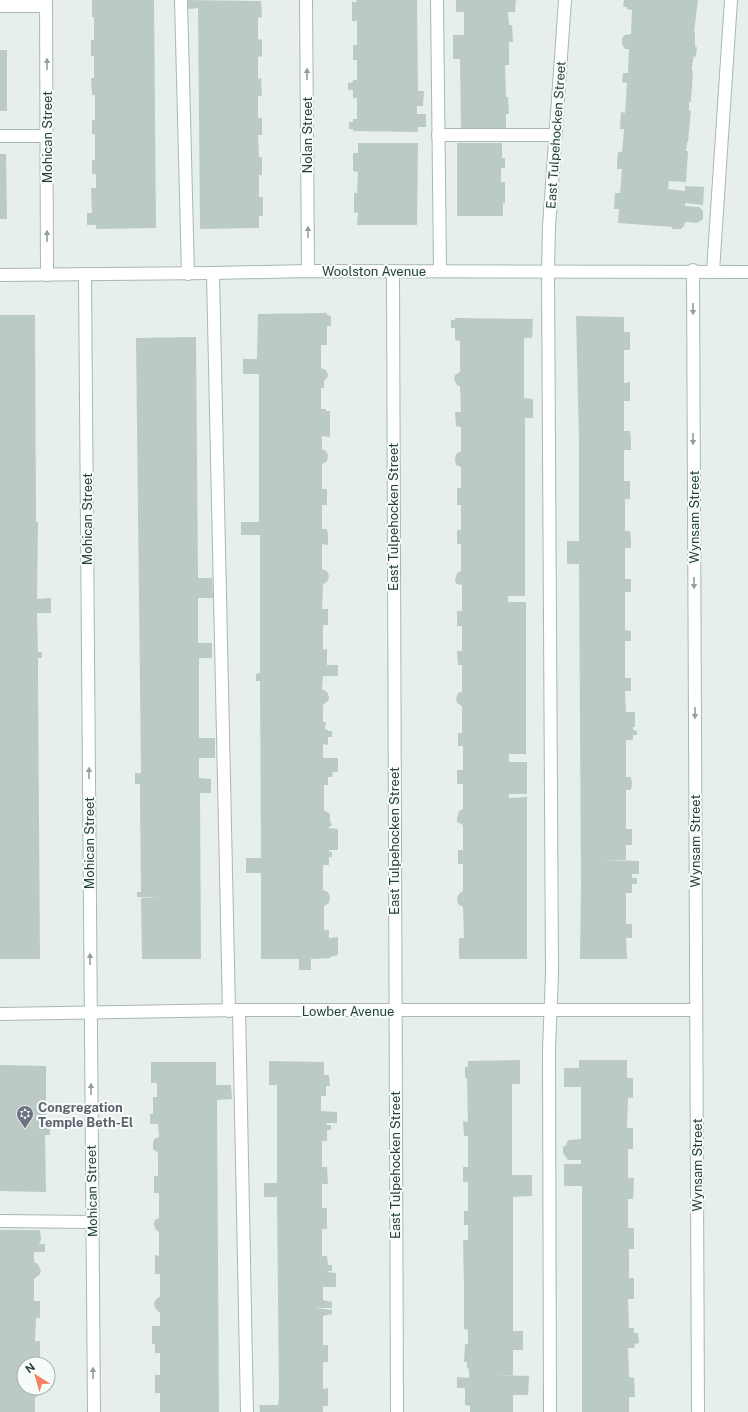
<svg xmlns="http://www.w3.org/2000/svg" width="748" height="1412" font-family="'Public Sans',sans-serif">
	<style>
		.building { fill: #bbcac4 }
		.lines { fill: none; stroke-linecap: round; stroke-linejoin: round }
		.minor-casing { stroke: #a8b8b2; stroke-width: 14 }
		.minor { stroke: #fff; stroke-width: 12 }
		.oneway { fill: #92a09c }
		.labels { text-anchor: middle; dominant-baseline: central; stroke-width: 4; stroke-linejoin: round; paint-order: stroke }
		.street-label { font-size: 13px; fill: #24423a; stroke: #f7fbf9 }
		.worship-label { font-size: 13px; font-weight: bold; fill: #5b616d; stroke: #f7fbf9; text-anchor: start }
	</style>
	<rect width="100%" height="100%" fill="#e6efeb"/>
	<g class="building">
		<polygon points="92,0 154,0 156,228 96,229 96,225 87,225 87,213 92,213 91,188 96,188 96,174 92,174 92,160 95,160 95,134 92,134 92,120 95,120 95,95 92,95 91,78 94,78 94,56 91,56 91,40 94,40 94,17 92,17"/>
		<polygon points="185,0 261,1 262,17 258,18 258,39 262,40 262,56 258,57 258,79 261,78 262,96 258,96 258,118 262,118 262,135 258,135 259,157 262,157 262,175 259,175 259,197 263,197 263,216 259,216 259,228 200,229 198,8 189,9 185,6"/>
		<polygon points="356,0 417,0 418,91 424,91 423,106 417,106 417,114 426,114 426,127 418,127 418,132 353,131 353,129 349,129 349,122 353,122 353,119 357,119 357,98 353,98 353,90 348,90 348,83 353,82 353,80 357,80 357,60 353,60 353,45 357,45 357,21 352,21 352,2 357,2"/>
		<polygon points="456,0 516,0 515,12 508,12 509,25 512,25 513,42 509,42 509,65 505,65 506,97 508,97 509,114 506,114 506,128 461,130 460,59 453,59 453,35 464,35 464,12 456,12"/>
		<polygon points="624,0 698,0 694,32 695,32 695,47 697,47 696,57 694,56 692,66 692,71 693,71 691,102 689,102 689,111 691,110 688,142 687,142 686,151 688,151 686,182 669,181 668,189 685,191 685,186 704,187 703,205 685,203 685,206 699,207 703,211 703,219 697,223 685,222 684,227 682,227 682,229 672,229 672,227 618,223 619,209 614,209 615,193 620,193 621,182 622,169 617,169 617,161 618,152 622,152 624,129 620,129 621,112 625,113 627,83 622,82 623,73 628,73 629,49 625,49 622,44 622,39 624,35 631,34 632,10 627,9 627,7 623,7"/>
		<rect x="0" y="50" width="7" height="61"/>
		<polygon points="358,143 418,143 417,225 357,225 358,212 354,213 354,193 357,193 358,172 353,171 353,153 358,153"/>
		<polygon points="457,143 502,143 502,158 505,158 505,168 501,168 501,182 505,182 505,203 503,203 503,216 457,216"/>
		<polygon points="0,154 6,154 7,219 0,219"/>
		<polygon points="327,313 327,315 331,316 331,326 327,326 327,345 321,345 321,368 326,370 328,375 327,378 324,381 324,388 321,388 321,409 326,409 326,411 330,411 330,437 322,436 322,449 326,451 328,455 327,461 322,464 322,489 327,489 327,505 322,505 322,529 327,529 328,535 328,545 322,544 322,569 327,571 329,576 327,582 323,584 322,609 328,609 328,625 323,625 323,650 327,649 327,665 338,665 338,676 323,676 322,689 327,692 329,697 329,700 323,705 323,722 326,722 325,729 328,730 328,731 332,731 332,737 328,737 328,745 323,744 323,758 338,758 338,772 333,772 332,777 328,777 328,785 324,785 324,810 330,814 330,821 332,825 328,828 338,829 338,850 329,850 329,852 332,852 332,857 329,857 329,865 323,865 323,890 328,892 330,897 329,903 324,906 324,930 329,930 329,938 338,937 338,955 330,957 330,958 311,959 311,970 299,970 299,959 261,959 261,873 246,873 246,858 261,858 260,681 256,681 256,674 260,673 260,535 241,535 241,522 259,522 259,374 243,374 243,359 257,359 258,314"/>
		<polygon points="0,315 35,315 36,522 38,522 37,599 51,598 51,613 37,613 38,652 42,652 42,658 38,658 38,678 40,959 0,959"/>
		<polygon points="576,316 624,317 624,332 630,332 630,350 624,350 624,383 630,382 630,401 624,401 624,431 630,431 631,440 631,450 624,450 624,481 630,481 630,499 625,499 625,531 630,531 631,541 631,548 625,548 625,579 631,579 631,592 625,592 625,630 631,631 631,641 625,641 625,678 631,678 631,691 625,691 626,712 635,712 635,727 633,727 633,730 637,731 637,735 633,735 633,740 626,740 626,777 631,777 632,784 631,790 626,790 626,829 632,829 632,845 626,845 626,860 602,860 639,861 639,874 632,874 632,878 637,878 637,884 632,884 632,893 626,893 626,924 632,924 632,938 626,938 627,959 580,959 581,885 579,564 567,564 567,541 579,541 579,440"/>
		<polygon points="455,318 533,319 532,338 524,338 524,398 533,399 533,418 525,418 525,596 508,596 508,602 526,602 526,754 509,754 509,762 527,762 527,794 509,794 509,798 527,797 527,959 459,959 459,938 464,938 463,907 458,904 457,898 459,894 463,891 463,864 458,864 458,850 463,850 463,825 457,822 457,818 459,811 463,809 463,784 457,784 457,770 463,770 463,746 458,746 458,733 462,733 462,706 457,703 456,698 458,693 462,692 462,665 458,665 457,651 462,651 462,626 457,626 457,611 462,611 462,585 457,584 455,581 457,573 461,571 461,544 457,544 457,530 461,530 461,505 457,505 457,488 461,488 461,467 456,465 455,459 456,454 461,451 461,427 456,426 455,412 461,412 460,386 457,385 454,379 455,375 460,372 460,341 455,340 455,328 451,328 451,320 455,320"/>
		<polygon points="196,337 198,578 212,578 213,598 198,598 198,643 212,643 212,658 199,658 199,738 215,738 215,758 199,758 199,778 211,779 211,793 200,793 201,959 142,959 141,898 161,898 137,897 137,892 141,892 140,798 140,784 135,784 135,773 141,773 136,338"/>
		<polygon points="520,1060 520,1084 512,1084 512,1175 532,1175 532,1196 513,1197 513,1331 523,1331 523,1350 513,1350 513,1375 496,1375 529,1376 528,1395 513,1395 513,1412 470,1412 470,1406 465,1405 465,1388 457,1388 457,1377 469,1378 469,1368 467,1369 467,1362 464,1362 465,1344 468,1344 468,1330 464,1329 464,1286 463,1240 468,1240 468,1225 464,1225 464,1211 468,1211 468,1182 463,1182 463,1167 468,1167 468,1136 464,1136 463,1121 468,1122 467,1078 465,1078 465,1067 468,1067 468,1061"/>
		<polygon points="579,1060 627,1060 627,1078 633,1078 633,1098 628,1098 627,1128 633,1128 633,1149 628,1149 628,1178 634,1178 633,1199 628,1199 628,1228 634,1228 634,1249 629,1249 629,1278 634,1278 634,1299 628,1299 629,1328 634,1328 634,1333 638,1333 639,1343 635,1344 634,1348 628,1348 629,1377 634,1378 635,1397 629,1397 629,1412 582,1412 582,1186 564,1186 564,1164 581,1164 581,1160 568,1160 563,1153 563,1147 566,1145 567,1142 569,1140 581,1139 581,1087 564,1087 564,1068 579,1068"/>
		<polygon points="269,1061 324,1062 324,1075 329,1075 330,1086 326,1086 326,1096 321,1096 321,1111 337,1112 337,1123 326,1123 327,1125 331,1125 331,1130 327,1130 327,1141 322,1141 322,1167 327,1167 328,1184 322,1184 322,1208 327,1208 327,1229 322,1229 322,1256 327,1256 328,1265 332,1265 332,1271 328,1271 327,1272 336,1273 336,1287 323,1287 323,1300 332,1302 332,1308 315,1308 332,1310 332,1314 323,1316 323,1345 328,1345 328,1362 323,1362 323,1389 328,1388 328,1406 323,1406 323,1412 260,1412 259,1405 278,1405 279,1397 277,1197 264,1197 264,1183 277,1183 277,1085 269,1085"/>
		<polygon points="151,1062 216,1062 216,1085 231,1085 232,1099 217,1100 217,1103 219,1412 160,1412 160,1393 155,1393 155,1375 160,1375 160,1353 155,1353 155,1344 152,1344 152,1326 160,1326 160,1313 155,1308 154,1303 157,1298 160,1297 160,1274 155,1274 155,1255 159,1256 159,1232 155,1229 154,1224 155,1220 159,1218 159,1193 154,1193 154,1176 158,1176 158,1153 153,1149 153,1144 154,1139 159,1137 158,1124 150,1124 150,1114 153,1114 153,1097 157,1097 157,1083 151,1083"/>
		<polygon points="0,1065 46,1066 46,1122 50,1122 50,1135 45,1135 46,1192 0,1191"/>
		<polygon points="0,1230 40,1230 41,1240 39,1244 45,1244 45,1252 34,1252 34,1262 38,1264 41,1271 40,1274 34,1279 34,1301 40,1301 40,1318 36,1318 35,1341 40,1341 40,1358 44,1358 44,1364 24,1364 24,1388 41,1388 42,1390 40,1394 35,1398 35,1412 0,1412"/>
	</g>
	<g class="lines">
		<defs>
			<g id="minor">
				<polyline points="46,0 47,275"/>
				<polyline points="181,0 188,274"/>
				<polyline points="306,0 308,271"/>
				<polyline points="437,0 440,270"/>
				<polyline points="0,6 46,6"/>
				<polyline points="438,135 556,135"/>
				<polyline points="0,136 47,136"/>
				<polyline points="693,270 698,1412"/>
				<polyline points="393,271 397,1412"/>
				<polyline points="713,271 731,0"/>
				<polyline points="213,273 229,1011"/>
				<polyline points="85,274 94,1412"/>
				<polyline points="0,275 213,273 308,271 748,272"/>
				<polyline points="239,1010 247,1412"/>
				<polyline points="0,1014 239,1010 696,1010"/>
				<polyline points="0,1221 92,1222"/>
				<polyline points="550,1412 549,1049 552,974 548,271 549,227 565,0"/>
			</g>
		</defs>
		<use href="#minor" class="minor-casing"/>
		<use href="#minor" class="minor"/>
	</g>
	<defs><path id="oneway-solid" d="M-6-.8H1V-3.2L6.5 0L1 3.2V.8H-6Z"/></defs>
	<g class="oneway">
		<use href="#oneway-solid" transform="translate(47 64) rotate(-90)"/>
		<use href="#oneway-solid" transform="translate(307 74) rotate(-90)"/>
		<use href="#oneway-solid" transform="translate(308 232) rotate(-90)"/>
		<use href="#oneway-solid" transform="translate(47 236) rotate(-90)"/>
		<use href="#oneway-solid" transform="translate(693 309) rotate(90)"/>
		<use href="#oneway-solid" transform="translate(693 439) rotate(90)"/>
		<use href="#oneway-solid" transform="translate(694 583) rotate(90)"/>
		<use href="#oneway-solid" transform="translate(695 713) rotate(90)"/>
		<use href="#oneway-solid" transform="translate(89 773) rotate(-90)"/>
		<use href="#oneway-solid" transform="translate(90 959) rotate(-90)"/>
		<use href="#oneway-solid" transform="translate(91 1089) rotate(-91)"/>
		<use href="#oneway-solid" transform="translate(93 1373) rotate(-90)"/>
	</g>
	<defs>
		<symbol id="synagogue-pin" viewBox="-11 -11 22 30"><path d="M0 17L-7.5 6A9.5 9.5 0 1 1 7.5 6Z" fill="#6b7280" stroke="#f7fbf9"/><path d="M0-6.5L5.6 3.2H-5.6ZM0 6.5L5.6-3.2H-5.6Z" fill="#fff"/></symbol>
	</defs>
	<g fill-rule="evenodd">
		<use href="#synagogue-pin" x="15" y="1104" width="20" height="27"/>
	</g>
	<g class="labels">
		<g class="street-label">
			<text transform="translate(307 135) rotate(-90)">Nolan Street</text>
			<text transform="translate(556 135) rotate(-86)">East Tulpehocken Street</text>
			<text transform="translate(47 137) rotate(-90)">Mohican Street</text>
			<text x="374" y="271">Woolston Avenue</text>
			<text transform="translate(393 517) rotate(-90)">East Tulpehocken Street</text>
			<text transform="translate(694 517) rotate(-90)">Wynsam Street</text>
			<text transform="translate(87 519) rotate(-90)">Mohican Street</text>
			<text transform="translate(394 841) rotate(-90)">East Tulpehocken Street</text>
			<text transform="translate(695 841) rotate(-90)">Wynsam Street</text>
			<text transform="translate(89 843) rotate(-90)">Mohican Street</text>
			<text x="348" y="1011">Lowber Avenue</text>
			<text transform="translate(395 1165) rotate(-90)">East Tulpehocken Street</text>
			<text transform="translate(697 1165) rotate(-90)">Wynsam Street</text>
			<text transform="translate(92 1191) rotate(-91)">Mohican Street</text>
		</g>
		<g class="worship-label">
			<text x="38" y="1107">Congregation<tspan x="38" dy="15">Temple Beth-El</tspan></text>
		</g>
	</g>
	<g transform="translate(36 1376) rotate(323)"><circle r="19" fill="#f7fbf9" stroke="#a3b1ad"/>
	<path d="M0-3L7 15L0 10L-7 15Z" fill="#f4845f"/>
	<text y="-6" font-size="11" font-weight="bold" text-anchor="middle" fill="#24423a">N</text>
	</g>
</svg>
